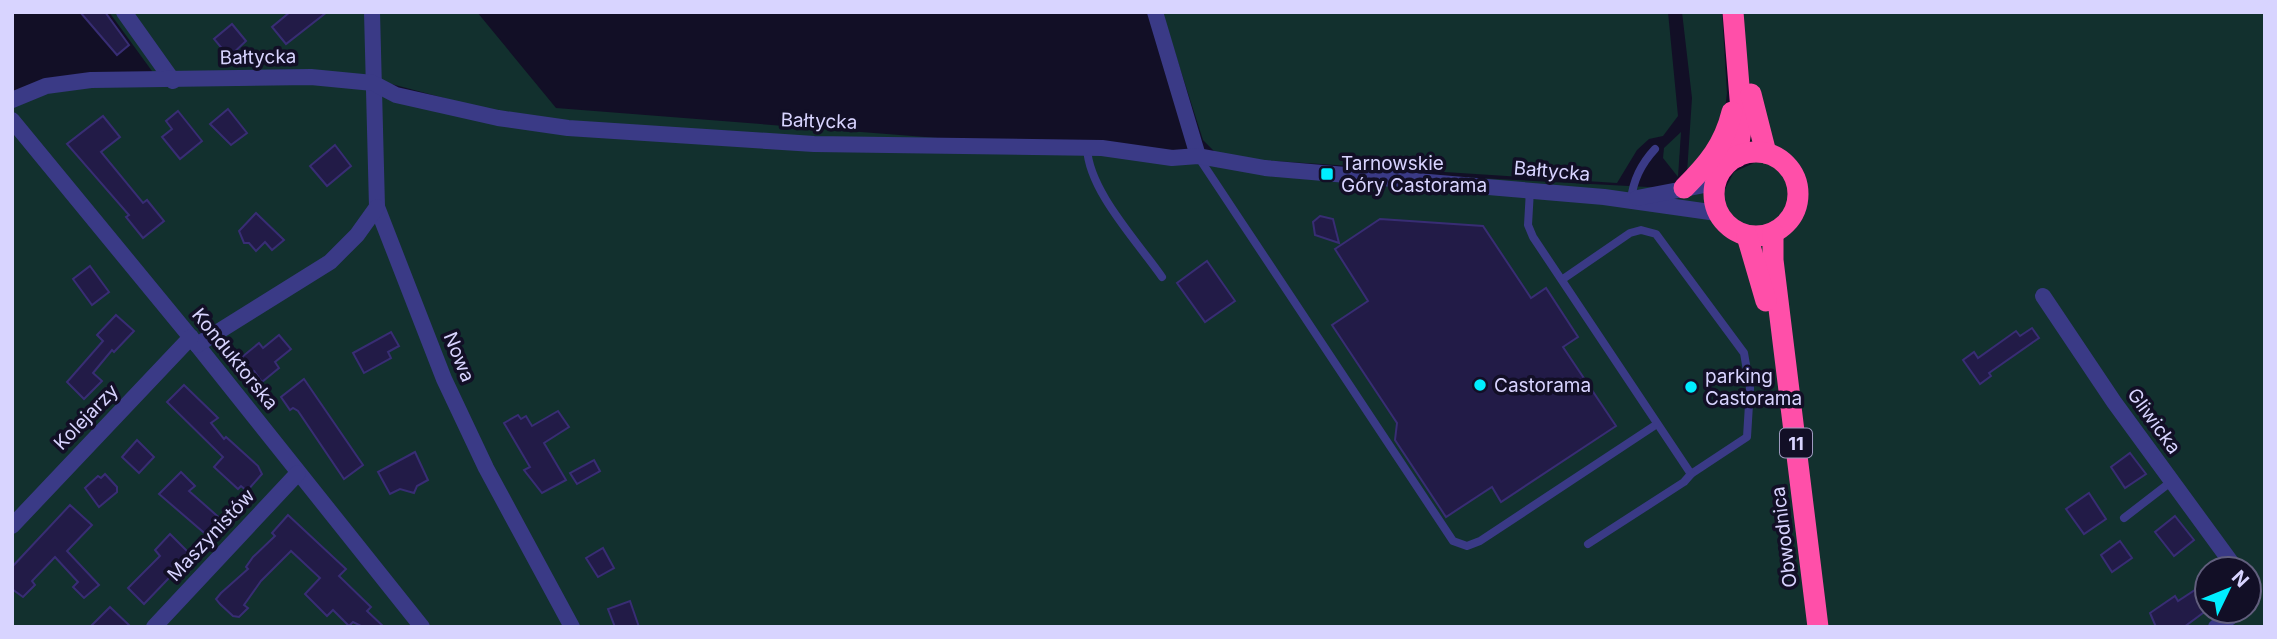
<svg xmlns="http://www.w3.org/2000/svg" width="2277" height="639" font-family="Inter,sans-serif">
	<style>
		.green { fill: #12302e; fill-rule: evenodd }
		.building { fill: #221b47; stroke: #382d74; stroke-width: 2 }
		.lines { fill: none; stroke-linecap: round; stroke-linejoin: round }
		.lane { stroke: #3a3a86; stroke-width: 8 }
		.street { stroke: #3a3a86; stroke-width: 16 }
		.highway { stroke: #ff4fa9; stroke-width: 21 }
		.poi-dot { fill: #0ef; stroke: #120f26; stroke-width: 2.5 }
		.labels { text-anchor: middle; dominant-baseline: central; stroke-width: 7; stroke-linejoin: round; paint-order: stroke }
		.shield { fill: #120f26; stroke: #9d99be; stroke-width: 2 }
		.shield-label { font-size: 18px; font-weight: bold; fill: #d8d4ff }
		.street-label { font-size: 19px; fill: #d8d4ff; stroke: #120f26 }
		.poi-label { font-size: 19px; fill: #d8d4ff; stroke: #120f26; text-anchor: start }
	</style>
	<rect width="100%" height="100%" fill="#120f26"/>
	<g class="green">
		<path d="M109,12H366L367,93L448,99L380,81V12H477L556,108L1384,173L1724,191L1734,172L1754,163L1736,12H2265V627H12V98L157,78ZM2207,569H2249V611H2207Z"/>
		<polygon points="1162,12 1668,12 1678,116 1663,136 1649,139 1637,150 1617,183 1229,158 1218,155 1203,140"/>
		<polygon points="1682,12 1722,12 1727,93 1723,126 1687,173 1692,98"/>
		<polygon points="1681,132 1678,177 1663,158 1664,148"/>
	</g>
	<g class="building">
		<polygon points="80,12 105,12 129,45 117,55"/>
		<polygon points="290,12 327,12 286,44 272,27"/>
		<polygon points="232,24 246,41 229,57 214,39"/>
		<polygon points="228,109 247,133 231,145 210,124"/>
		<polygon points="178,111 202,141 180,159 162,137 172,129 166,121"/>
		<polygon points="103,116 120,137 101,152 143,203 147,200 164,221 143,238 126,217 129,215 67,144"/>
		<polygon points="335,145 351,166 327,186 310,166"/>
		<polygon points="256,213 284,240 272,250 265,242 256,251 249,243 244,243 239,231"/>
		<polygon points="1320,216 1333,219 1339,243 1315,235 1313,222"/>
		<polygon points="1380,219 1483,226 1531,298 1546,288 1578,337 1563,347 1616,426 1501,502 1492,487 1446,517 1395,440 1397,423 1332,325 1368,301 1335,249"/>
		<polygon points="1207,261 1235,301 1205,322 1177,283"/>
		<polygon points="90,266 109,292 92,305 73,279"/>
		<polygon points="116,315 134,331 114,352 112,350 93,373 102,381 84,399 67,382 103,341 97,335"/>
		<polygon points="2032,328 2039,338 1989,373 1991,376 1980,384 1963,360 1974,352 1978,358 2016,331 2020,336"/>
		<polygon points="391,332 399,346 388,352 391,358 364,373 353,353"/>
		<polygon points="279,335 291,349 275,362 279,368 262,382 254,371 248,370 248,363 242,357 259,343 263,348"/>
		<polygon points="304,379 363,465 344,479 298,411 293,408 290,410 281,397"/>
		<polygon points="184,385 218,418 211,423 224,439 226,437 258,466 262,474 247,491 241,486 238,489 214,467 223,457 167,402"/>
		<polygon points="558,411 569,427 544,443 566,480 542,493 524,470 530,467 504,423 518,415 521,419 526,416 532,426"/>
		<polygon points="137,440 154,457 139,473 122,457"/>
		<polygon points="415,452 428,480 417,486 414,493 400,489 390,494 378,472"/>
		<polygon points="2130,453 2146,474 2125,488 2111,467"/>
		<polygon points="594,460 600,471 577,484 570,473"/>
		<polygon points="181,472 195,486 189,491 223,521 209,537 159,494"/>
		<polygon points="105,474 117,487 117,492 99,507 85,488 98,476 101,478"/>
		<polygon points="2089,493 2106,519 2084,534 2066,509"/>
		<polygon points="70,505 92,525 67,551 99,585 84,598 73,587 78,582 55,557 32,581 35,585 23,597 12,589 12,567"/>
		<polygon points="288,515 346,569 339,576 371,607 367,611 384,627 363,627 353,622 349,626 333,610 327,616 305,594 320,578 291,551 261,581 244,605 248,608 239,617 233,616 220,604 216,599 221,593 248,569 246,567 253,557 275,536 272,533"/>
		<polygon points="2175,516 2194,540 2174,556 2155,532"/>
		<polygon points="170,534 191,555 144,604 128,588 160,556 155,550"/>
		<polygon points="2120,541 2132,558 2112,572 2101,555"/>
		<polygon points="603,548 614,568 598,577 586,558"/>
		<polygon points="2207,582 2207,610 2184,627 2156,627 2150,613 2175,596 2178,601"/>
		<polygon points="630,601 639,627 615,627 608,609"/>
		<polygon points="110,607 131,627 90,627"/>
	</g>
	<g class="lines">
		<g class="lane">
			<path d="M1087,148C1089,191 1137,241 1162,277"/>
			<polyline points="1199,158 1453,541 1467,546 1480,541 1657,424"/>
			<polyline points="1530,190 1528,225 1533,237 1691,474 1747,437 1750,388 1744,353 1656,234 1641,230 1630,233 1563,279"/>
			<path d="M1631,200C1633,180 1641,164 1655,149"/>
			<polyline points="2124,518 2172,481"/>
			<polyline points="1588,544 1684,482 1691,474"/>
		</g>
		<g class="street">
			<polyline points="124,12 173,81"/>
			<polyline points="372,12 377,207 444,379 486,468 572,627"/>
			<polyline points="1155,12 1198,156"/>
			<polyline points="12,100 46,86 91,80 311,77 373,83 396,95 498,118 568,128 814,144 1102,148 1172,158 1198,156 1265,168 1604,197 1717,213"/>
			<polyline points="12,120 197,345 422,627"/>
			<polyline points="1637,198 1715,183"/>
			<polyline points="2043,296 2114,402 2236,569"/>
			<polyline points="197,345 330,262 357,235 377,207"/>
			<polyline points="12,526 191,337"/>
			<polyline points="154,627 298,473"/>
			<polyline points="2216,627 2239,611"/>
		</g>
		<g class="highway">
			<polyline points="1733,12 1742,123 1737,157"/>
			<polyline points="1751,94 1766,153"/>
			<circle cx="1756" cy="194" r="42"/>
			<path d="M1684,188C1708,164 1724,145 1732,112"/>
			<polyline points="1773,233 1773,260 1818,627"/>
			<polyline points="1747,236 1766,301"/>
		</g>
	</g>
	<g class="poi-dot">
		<rect x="1320" y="167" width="14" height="14" rx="3.5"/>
		<circle cx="1480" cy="385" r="7"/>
		<circle cx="1691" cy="387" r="7"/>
	</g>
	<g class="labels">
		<rect class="shield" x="1780" y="428.5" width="32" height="29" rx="5"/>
		<g class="shield-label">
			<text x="1796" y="443">11</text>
		</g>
		<g class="street-label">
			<text transform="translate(258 57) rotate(-1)">Bałtycka</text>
			<text transform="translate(819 121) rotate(2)">Bałtycka</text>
			<text transform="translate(1552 171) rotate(5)">Bałtycka</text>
			<text transform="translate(459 357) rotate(68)">Nowa</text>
			<text transform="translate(235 359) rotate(51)">Konduktorska</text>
			<text transform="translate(86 417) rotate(-46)">Kolejarzy</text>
			<text transform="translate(2154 421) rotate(54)">Gliwicka</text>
			<text transform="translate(211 535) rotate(-47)">Maszynistów</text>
			<text transform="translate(1784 537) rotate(-97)">Obwodnica</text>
		</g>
		<g class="poi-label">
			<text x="1341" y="163">Tarnowskie<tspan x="1341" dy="22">Góry Castorama</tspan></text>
			<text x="1705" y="376">parking<tspan x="1705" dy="22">Castorama</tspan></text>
			<text x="1494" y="385">Castorama</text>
		</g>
	</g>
	<rect width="2277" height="639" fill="none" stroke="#d8d4ff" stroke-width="28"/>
	<g transform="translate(2228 590) rotate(47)"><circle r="33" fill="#120f26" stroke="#615e7d" stroke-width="2"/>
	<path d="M0-5L12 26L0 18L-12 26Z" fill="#00eeff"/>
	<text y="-10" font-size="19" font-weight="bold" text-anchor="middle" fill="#d8d4ff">N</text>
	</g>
</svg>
